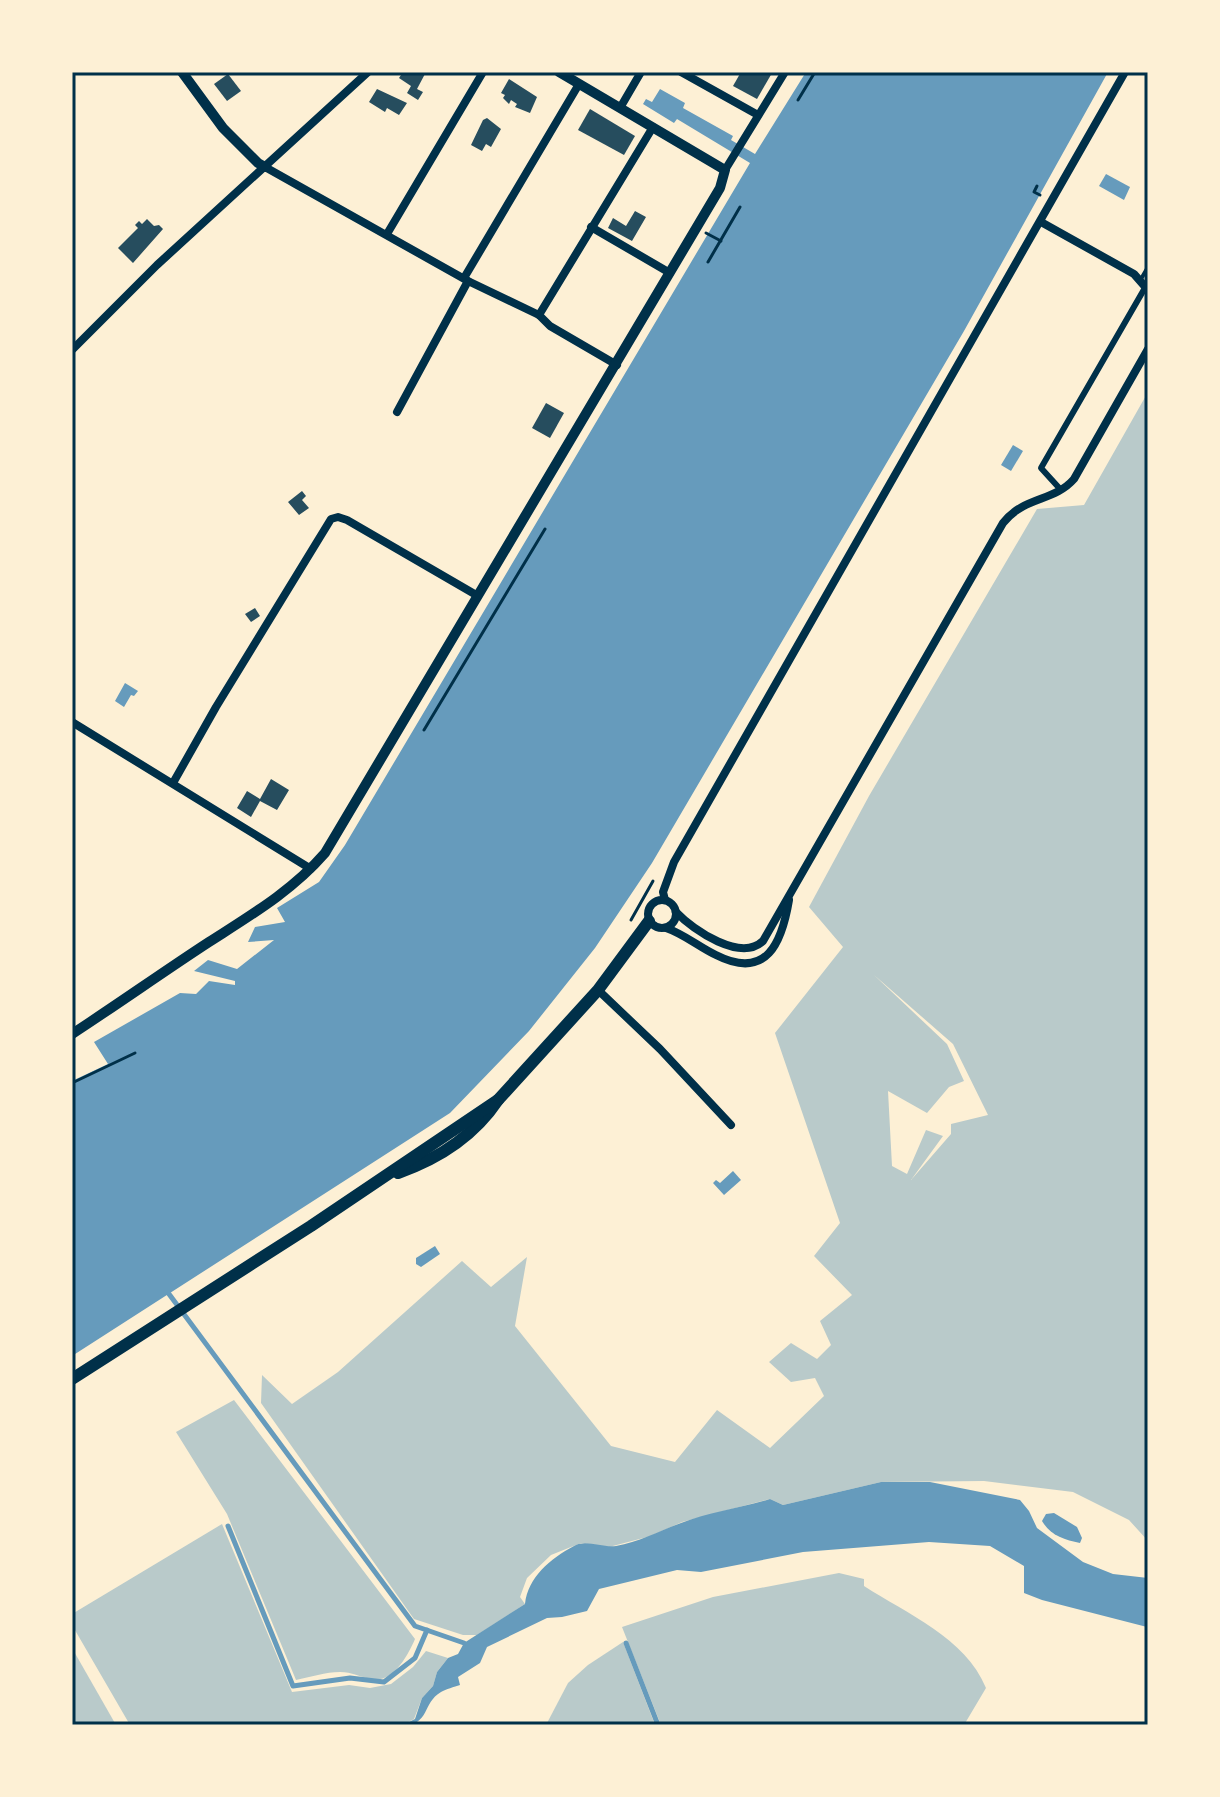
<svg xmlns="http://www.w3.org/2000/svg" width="1220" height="1797" font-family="'Work Sans',sans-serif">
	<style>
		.green { fill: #b9caca; fill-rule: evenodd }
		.water { fill: #669bbc }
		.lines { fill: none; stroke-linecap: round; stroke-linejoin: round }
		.stream { stroke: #669bbc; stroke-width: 5 }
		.building { fill: #264d5e }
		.path { stroke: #003049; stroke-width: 3 }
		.service { stroke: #003049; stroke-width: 4 }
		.pedestrian { stroke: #003049; stroke-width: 6 }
		.minor { stroke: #003049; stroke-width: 8 }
		.tertiary { stroke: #003049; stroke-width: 10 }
		.secondary { stroke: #003049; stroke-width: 12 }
		.neatline { fill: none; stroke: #003049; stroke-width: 3 }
	</style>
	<rect width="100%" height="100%" fill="#fdf0d5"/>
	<g class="green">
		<path d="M1148,392V1541L1129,1520L1073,1492L984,1481L881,1482L783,1505L770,1499L682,1522L651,1536L609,1547L581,1543L551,1555L527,1578L520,1597L525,1604L477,1635H463L414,1619L261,1403L262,1375L292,1404L338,1372L462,1261L491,1287L527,1257L515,1326L611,1446L675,1462L717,1410L770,1448L824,1396L815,1378L791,1382L769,1362L791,1343L817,1359L831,1345L820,1321L852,1295L814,1256L840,1223L775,1033L843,947L809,907L869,796L1037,509L1084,505ZM874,975L953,1044L988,1115L951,1124V1134L911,1180L943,1136L926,1130L907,1174L892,1166L888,1091L927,1113L949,1087L964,1081L947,1044Z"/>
		<path d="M234,1400L415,1639C408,1655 393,1684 371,1679C360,1677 352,1672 340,1672C326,1672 310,1677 296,1680L227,1514L176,1432Z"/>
		<polygon points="222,1524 292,1692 349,1685 370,1688 391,1684 413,1667 426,1651 448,1658 437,1672 433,1686 422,1698 414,1719 403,1725 130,1725 72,1625 72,1614"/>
		<path d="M839,1573L864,1579V1586C907,1614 965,1637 986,1688L964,1725H661L622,1627L713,1597Z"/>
		<polygon points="623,1642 655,1725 546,1725 568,1683 588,1665"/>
		<polygon points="72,1648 116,1725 72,1725"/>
	</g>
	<g class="water">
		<polygon points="806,72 1108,72 964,331 652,863 595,948 529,1031 450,1113 72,1356 72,1081 108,1064 94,1042 180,993 196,994 209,981 235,985 235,981 194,971 208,960 237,969 274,940 248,942 255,927 285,922 277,908 319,882 345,845 750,163 677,119 674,123 643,104 646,99 652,102 660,89 685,103 683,108 733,136 731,140 755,154"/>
		<polygon points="1106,174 1130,187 1124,200 1099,186"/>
		<polygon points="1013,445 1023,451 1011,471 1001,465"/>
		<polygon points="125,683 138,691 134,696 131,695 124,707 115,701"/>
		<polygon points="733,1171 741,1180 724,1195 713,1183 716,1180 720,1183"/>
		<polygon points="435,1246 440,1254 421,1267 416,1264 416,1258"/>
		<path d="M881,1482H930L1020,1500L1029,1511L1037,1528L1083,1562L1113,1574L1148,1578V1630L1147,1627L1042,1600L1024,1593V1566L990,1546L929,1542L803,1552L701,1572L677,1570L599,1589L587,1611L562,1617L547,1618L487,1647L480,1663L458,1677L460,1685C454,1687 446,1689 441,1692C422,1703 430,1725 403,1725L415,1719L422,1698L433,1686L437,1672L448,1658L458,1654L464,1643L525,1604C528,1577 550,1559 574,1546C585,1539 603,1548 616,1546C639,1542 659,1531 681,1523C709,1512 741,1508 770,1499L783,1505Z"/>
		<path d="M1054,1513L1077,1527L1082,1538L1080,1543C1064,1540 1050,1535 1042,1521L1046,1514Z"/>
	</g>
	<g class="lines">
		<g class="stream">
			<polyline points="169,1294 415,1626 464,1643"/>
			<polyline points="228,1526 293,1686 350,1678 384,1682 415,1658 427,1630"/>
			<polyline points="626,1643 658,1725"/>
		</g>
	</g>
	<g class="building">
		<polygon points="403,72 426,72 417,89 423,92 418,100 407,93 411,86 399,78"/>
		<polygon points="741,72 772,73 757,99 733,86"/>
		<polygon points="228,74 241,91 227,101 214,84"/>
		<polygon points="509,79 537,97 530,113 515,107 517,104 511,100 509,104 503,98 505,95 501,93"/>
		<polygon points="377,89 407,103 399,115 387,108 385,112 369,102"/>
		<polygon points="590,109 635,136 624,155 578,130"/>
		<polygon points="487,118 501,129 491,147 486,144 482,151 471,145 483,120"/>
		<polygon points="635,211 646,217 632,241 608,228 613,218 626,226"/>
		<polygon points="147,219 154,226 159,225 163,229 133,263 118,248 138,228 135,225 139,221 142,224"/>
		<polygon points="546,403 564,413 550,438 532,428"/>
		<polygon points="302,491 306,496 302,500 309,508 299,515 288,502"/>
		<polygon points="255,608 260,616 251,622 245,614"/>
		<polygon points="271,779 289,790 277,810 260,801 251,817 237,808 247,791 260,799"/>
	</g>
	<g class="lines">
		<g class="path">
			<polyline points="798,100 815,72"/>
			<polyline points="1037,186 1034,192 1040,195"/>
			<polyline points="706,233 721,241"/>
			<polyline points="708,262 740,207"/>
			<polyline points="424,730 545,529"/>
			<polyline points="631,920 653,881"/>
			<polyline points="72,1083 135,1053"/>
		</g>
		<polyline class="service" points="1141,279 1148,267"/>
		<polyline class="pedestrian" points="1061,490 1041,468 1146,286"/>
		<g class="minor">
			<polyline points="681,72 758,115"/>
			<polyline points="620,108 641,72"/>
			<polyline points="265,167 468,281 539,315 550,326 617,365"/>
			<polyline points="725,170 785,72"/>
			<polyline points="1041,222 1134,274 1148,290"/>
			<polyline points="591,227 670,273"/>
			<polyline points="387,234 483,72"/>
			<polyline points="464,278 579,84"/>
			<polyline points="539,315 653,127"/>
			<polyline points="72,350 157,265 368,72"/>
			<polyline points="397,412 468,281"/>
			<polyline points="72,722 311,869"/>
			<polyline points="173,783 216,707 331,519 338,517 347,520 478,596"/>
			<circle cx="662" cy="914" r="14"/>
			<polyline points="665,900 663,892 674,862 1125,72"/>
			<path d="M676,912C694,931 741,962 763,941L1003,523C1024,496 1054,502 1074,479L1148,349"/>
			<path d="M666,928C684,934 699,947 716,955C767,981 782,942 789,900"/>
			<polyline points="598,990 660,1049 731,1125"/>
		</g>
		<g class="tertiary">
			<polyline points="182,72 223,128 258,163 265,167"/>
			<path d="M72,1034C118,1004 163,972 209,942C251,915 292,891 325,853L720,188L725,170L559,72"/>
		</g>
		<g class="secondary">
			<path d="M398,1173C438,1159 474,1136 498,1100L598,990L649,921"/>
			<polyline points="72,1379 311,1226 498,1100"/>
		</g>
	</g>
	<rect width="1220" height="1797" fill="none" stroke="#fdf0d5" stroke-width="148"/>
	<rect x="74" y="74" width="1072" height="1649" class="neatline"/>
</svg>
